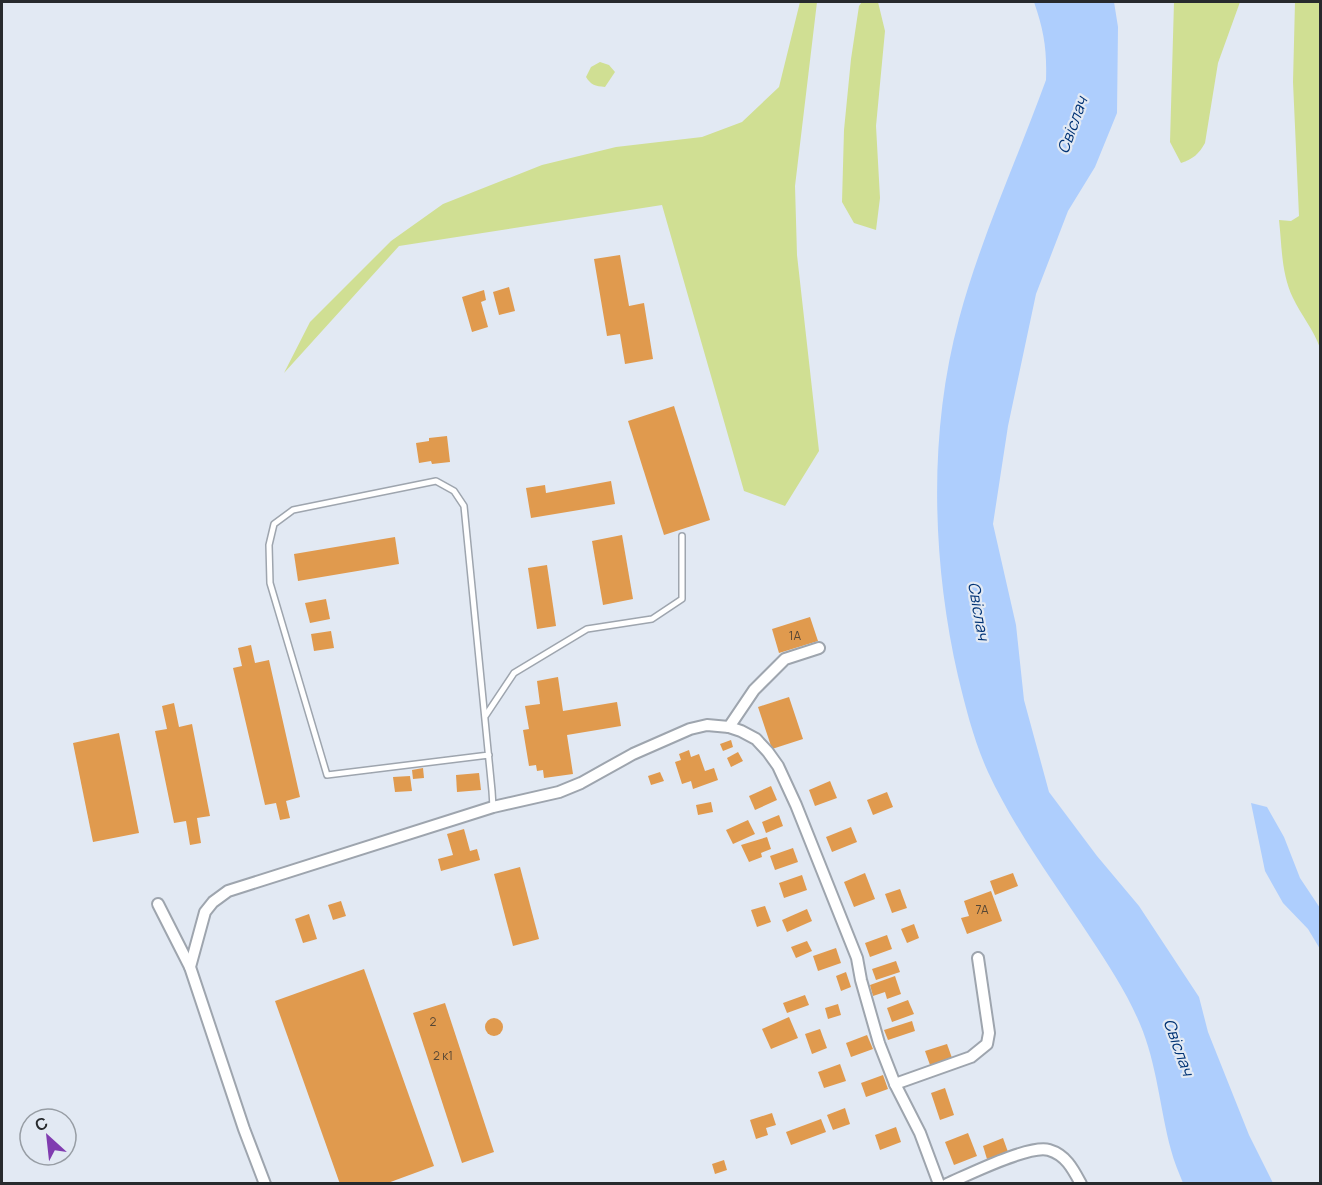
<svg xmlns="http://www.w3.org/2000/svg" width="1322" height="1185" font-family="Manrope,sans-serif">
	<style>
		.green { fill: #d0df93 }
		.water { fill: #aecefd }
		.building { fill: #e09a4e }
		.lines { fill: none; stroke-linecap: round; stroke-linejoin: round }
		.lane-casing { stroke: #9ea5ae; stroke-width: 8 }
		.street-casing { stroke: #9ea5ae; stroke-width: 14 }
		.lane { stroke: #fff; stroke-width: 5 }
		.street { stroke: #fff; stroke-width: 10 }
		.labels { text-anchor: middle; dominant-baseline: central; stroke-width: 4.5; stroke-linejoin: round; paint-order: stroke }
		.number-label { font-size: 12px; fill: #554635 }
		.water-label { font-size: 16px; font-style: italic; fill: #003375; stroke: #e2e9f3 }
	</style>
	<rect width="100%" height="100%" fill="#e2e9f3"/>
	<g class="green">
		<polygon points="800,2 817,2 795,186 797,255 819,451 785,506 744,491 662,205 399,246 284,373 310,322 391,241 443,204 542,165 616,147 702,137 742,122 779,87"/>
		<polygon points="862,2 878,2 885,31 876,126 880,198 876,230 854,223 842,202 844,130 851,59 859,6"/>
		<path d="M1174,2H1240L1218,63L1205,143C1199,154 1193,159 1181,163L1170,142Z"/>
		<path d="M1295,2H1320V348C1314,330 1301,315 1293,298C1281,273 1282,246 1279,220L1291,221L1299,216L1293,82Z"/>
		<path d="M600,62L609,65L615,72L605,87C595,86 591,85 586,77L591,67Z"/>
	</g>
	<g class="water">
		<path d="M1034,2H1114L1118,27L1117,113L1095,167L1068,211L1036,294L1008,426L993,524L1016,625L1024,700L1049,792L1097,856L1139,906L1199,997L1208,1032L1249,1135L1273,1183H1183C1179,1173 1174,1162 1171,1150C1160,1109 1157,1064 1140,1024C1127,993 1109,966 1090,937C1055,884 1015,830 988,772C974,741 966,709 958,676C932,562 928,433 959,319C981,237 1017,160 1046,80C1047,49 1044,31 1034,2Z"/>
		<polygon points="1251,803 1267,807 1284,837 1300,878 1320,908 1320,949 1308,929 1283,903 1265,871"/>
	</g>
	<g class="building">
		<polygon points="620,255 629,306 644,303 653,359 625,364 620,334 607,336 594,259"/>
		<polygon points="509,287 515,311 499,315 493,292"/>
		<polygon points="484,290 486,300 481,302 488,327 472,332 462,297"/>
		<polygon points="674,406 710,520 664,535 628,421"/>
		<polygon points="447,436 450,462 432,464 431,461 419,463 416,443 429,441 429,438"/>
		<polygon points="611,481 615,504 531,518 526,488 545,485 546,493"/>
		<polygon points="622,535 633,599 603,605 592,541"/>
		<polygon points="395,537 399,564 298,581 294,554"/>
		<polygon points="547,565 556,626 537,629 528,568"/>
		<polygon points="326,599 330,619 310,623 305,603"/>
		<polygon points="810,617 818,641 779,653 772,629"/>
		<polygon points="331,631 334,648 314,651 311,634"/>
		<polygon points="251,645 255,663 269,660 300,797 286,801 290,818 280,820 276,803 265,805 233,668 242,666 238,648"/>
		<polygon points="558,677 563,711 617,702 621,726 567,735 573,774 544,778 543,770 537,771 536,765 529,766 523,730 529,729 525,706 540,704 537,681"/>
		<polygon points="789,697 803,739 772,749 758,707"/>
		<polygon points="174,703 179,727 192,724 210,816 197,818 201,843 190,845 186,821 174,823 155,731 167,729 162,706"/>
		<polygon points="119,733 139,833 93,842 73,743"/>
		<polygon points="731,740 733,747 723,751 720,744"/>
		<polygon points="689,750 691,757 699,754 705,771 714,768 718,780 693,789 691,781 682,784 675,762 681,760 679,754"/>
		<polygon points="738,752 743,761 731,767 727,758"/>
		<polygon points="423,768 424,778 413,779 412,770"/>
		<polygon points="660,772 664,781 651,785 648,776"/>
		<polygon points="479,773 481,790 457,792 456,775"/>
		<polygon points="410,776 412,791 395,792 393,777"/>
		<polygon points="830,781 837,798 815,806 809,790"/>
		<polygon points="771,786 777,800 755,810 749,796"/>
		<polygon points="887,792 893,807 873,815 867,800"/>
		<polygon points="711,802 713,812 698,815 696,805"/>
		<polygon points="779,815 783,826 766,833 762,822"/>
		<polygon points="748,820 755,834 733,844 726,830"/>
		<polygon points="851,827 857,842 832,852 826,837"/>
		<polygon points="464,829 470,851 477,849 480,860 441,871 438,859 453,855 447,834"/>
		<polygon points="767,837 771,849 761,853 762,857 749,862 741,845"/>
		<polygon points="793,848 798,862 775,870 770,856"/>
		<polygon points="520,867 539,939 513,946 494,874"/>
		<polygon points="865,873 875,899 854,907 844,882"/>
		<polygon points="1013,873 1018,886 995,895 990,881"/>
		<polygon points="802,875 807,890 784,898 779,883"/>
		<polygon points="900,889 907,908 892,913 885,894"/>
		<polygon points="991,891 1002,921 967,934 961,918 969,916 964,901"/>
		<polygon points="341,901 346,916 333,920 328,905"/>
		<polygon points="765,906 771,922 757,927 751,910"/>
		<polygon points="807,909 812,921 787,932 782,920"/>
		<polygon points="309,914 317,939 303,943 295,919"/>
		<polygon points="914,924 919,938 907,943 901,929"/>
		<polygon points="887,935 892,949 870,957 865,943"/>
		<polygon points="807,941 812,951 796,958 791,947"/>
		<polygon points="836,948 841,963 818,971 813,956"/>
		<polygon points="896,961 900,972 876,980 872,969"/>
		<polygon points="364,969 434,1166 385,1184 340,1184 275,1001"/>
		<polygon points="846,972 851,987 841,991 836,976"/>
		<polygon points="895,976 901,994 887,999 885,992 873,996 870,985"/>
		<polygon points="805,995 809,1005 787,1013 783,1003"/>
		<polygon points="908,1000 914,1014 892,1022 887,1008"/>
		<polygon points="445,1003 494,1152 462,1163 413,1013"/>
		<polygon points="838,1004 841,1015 828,1019 825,1008"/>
		<polygon points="789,1017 798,1038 771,1049 762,1029"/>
		<circle cx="494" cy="1027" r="9"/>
		<polygon points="912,1021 915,1031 888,1040 884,1030"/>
		<polygon points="820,1029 827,1048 812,1054 805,1034"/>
		<polygon points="867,1035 873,1049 851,1057 846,1043"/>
		<polygon points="947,1044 952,1058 930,1065 925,1051"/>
		<polygon points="840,1064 846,1081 824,1088 818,1072"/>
		<polygon points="883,1075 888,1089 866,1097 861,1083"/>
		<polygon points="945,1088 954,1115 940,1120 931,1093"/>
		<polygon points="845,1108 850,1124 833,1130 827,1115"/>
		<polygon points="772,1113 776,1125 766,1128 768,1135 756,1139 750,1120"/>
		<polygon points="821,1119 826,1132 791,1145 786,1132"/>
		<polygon points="896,1127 901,1142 880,1150 875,1135"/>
		<polygon points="968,1133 977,1156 954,1165 945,1142"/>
		<polygon points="1003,1138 1008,1152 987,1159 983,1146"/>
		<polygon points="724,1160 727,1170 715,1174 712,1164"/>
	</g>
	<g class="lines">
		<defs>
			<g id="lane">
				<polyline points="486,715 514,673 587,629 652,619 682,599 682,536"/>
				<polyline points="489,755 327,775 270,583 269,545 274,524 293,510 436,481 454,491 464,506 492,791 493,807"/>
			</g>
			<g id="street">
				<polyline points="729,727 754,690 785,659 819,648"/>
				<polyline points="158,904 190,967"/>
				<polyline points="895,1084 971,1057 987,1044 989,1033 978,958"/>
				<polyline points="265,1184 244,1129 190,967 205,912 213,902 228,891 493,807 559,792 581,783 633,754 690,729 707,725 729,727 741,731 756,739 768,752 778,766 796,805 857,958 861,980 879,1043 895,1084 920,1133 939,1184"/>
				<path d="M947,1184C968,1175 1030,1144 1049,1150C1066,1155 1073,1169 1081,1184"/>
			</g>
		</defs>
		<use href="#lane" class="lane-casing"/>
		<use href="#street" class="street-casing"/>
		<use href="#lane" class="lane"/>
		<use href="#street" class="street"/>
	</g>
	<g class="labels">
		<g class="number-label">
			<text x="795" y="635">1А</text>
			<text x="982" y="909">7А</text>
			<text x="433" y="1021">2</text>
			<text x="443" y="1055">2 к1</text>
		</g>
		<g class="water-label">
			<text transform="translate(1072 125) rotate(-70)">Свіслач</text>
			<text transform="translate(979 611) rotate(80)">Свіслач</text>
			<text transform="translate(1179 1047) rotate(70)">Свіслач</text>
		</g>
	</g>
	<rect width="1322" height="1185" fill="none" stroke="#272a2d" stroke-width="6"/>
	<g transform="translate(48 1137) rotate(333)"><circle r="28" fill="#e2e9f3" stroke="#979da4" stroke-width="1.5"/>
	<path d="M0-4.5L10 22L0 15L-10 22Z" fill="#803cb0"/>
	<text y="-9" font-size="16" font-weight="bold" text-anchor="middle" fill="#272a2d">С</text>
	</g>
</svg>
